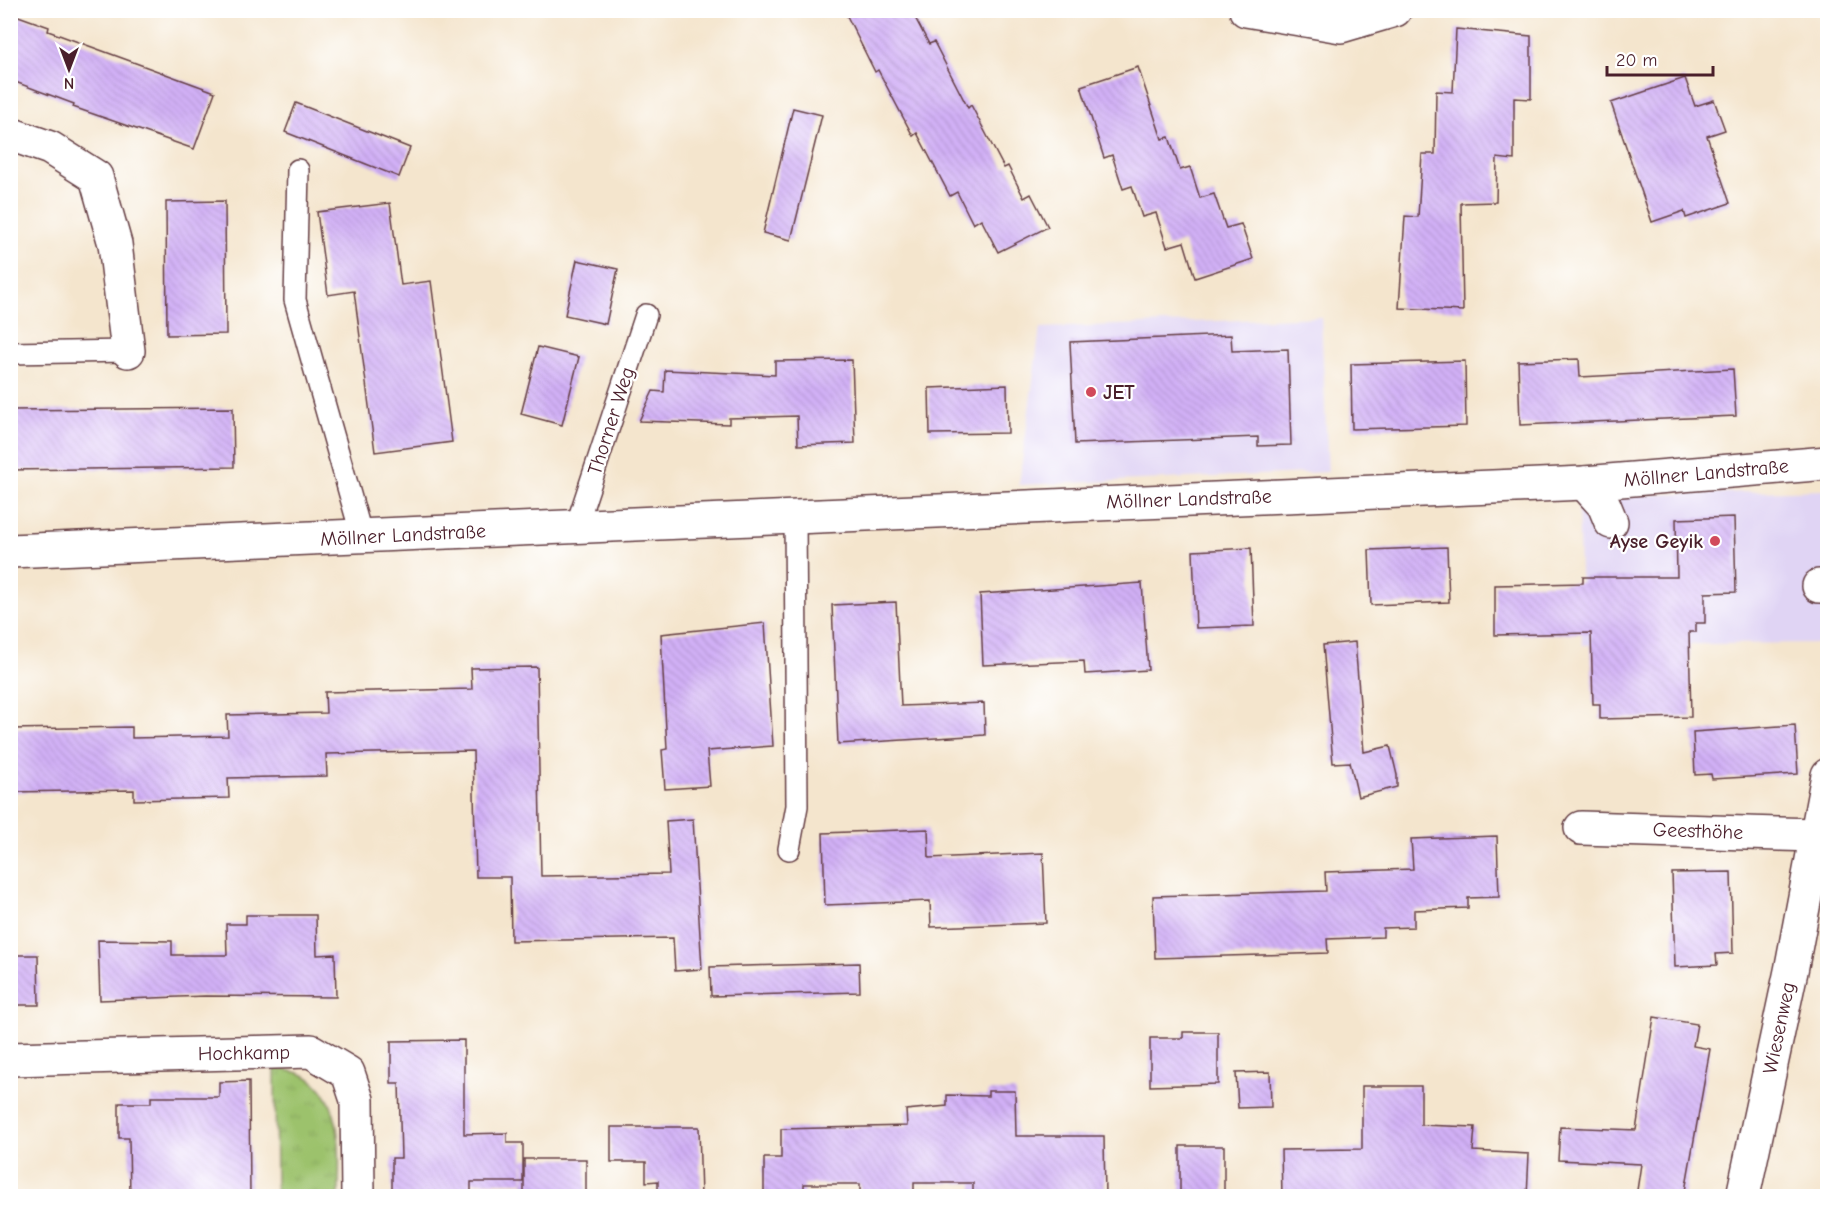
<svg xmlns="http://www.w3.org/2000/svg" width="1838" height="1207" font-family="'Comic Neue',sans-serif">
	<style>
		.built { fill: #e0d4f4 }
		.park { fill: url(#park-tufts); stroke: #73704c; stroke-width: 1.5 }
		.building { fill: url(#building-back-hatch) }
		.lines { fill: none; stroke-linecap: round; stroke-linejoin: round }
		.service-casing { stroke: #643d43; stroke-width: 24 }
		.minor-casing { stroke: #643d43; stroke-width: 36 }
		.secondary-casing { stroke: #643d43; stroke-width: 36 }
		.service { stroke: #fff; stroke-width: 21 }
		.minor { stroke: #fff; stroke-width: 33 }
		.secondary { stroke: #fff; stroke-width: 33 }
		.poi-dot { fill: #d1495b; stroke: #fff; stroke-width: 2 }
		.labels { text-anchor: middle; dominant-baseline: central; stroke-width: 4.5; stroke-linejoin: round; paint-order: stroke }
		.poi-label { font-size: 20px; font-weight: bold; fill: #4a1f2b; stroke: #fff; text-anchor: start }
		.street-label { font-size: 20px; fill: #4a1f2b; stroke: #fff }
	</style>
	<defs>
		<pattern id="park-tufts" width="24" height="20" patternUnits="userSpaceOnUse" patternTransform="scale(1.5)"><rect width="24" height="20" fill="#9cc26c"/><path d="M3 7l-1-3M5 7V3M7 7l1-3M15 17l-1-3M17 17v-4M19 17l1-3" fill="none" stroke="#88a65e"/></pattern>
		<pattern id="building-back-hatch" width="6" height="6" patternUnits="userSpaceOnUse" patternTransform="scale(1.5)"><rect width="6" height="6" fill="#d1b0f6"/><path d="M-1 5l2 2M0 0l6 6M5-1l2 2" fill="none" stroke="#b597d3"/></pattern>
	</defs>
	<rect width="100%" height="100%" fill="#fff"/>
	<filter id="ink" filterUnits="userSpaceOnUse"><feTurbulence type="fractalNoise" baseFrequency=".0167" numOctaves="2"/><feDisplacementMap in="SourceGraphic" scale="12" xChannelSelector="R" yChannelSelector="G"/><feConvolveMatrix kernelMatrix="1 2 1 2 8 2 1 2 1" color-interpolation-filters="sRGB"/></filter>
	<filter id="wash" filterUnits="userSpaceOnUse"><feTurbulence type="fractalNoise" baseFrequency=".008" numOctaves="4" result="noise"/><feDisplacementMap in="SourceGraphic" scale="24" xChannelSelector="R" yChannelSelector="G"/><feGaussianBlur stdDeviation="1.35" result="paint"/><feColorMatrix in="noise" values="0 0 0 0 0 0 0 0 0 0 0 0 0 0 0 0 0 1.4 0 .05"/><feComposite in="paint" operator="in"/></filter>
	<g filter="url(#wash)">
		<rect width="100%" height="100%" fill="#f4e5cd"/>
		<g class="built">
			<polygon points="1321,317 1328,472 1019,485 1040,328"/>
			<polygon points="1827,490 1826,643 1582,645 1578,497"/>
		</g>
		<path class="park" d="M275,1068C284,1070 298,1071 306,1076C346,1101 339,1156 339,1196H276Z"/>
		<g id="blocks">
			<g class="building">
				<polygon points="844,10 911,10 929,44 934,42 968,108 971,105 1004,168 1008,166 1024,198 1031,194 1048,227 998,252 981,219 973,224 957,192 950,196 917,133 913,136 878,70 875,72"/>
				<polygon points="10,13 49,27 48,31 215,92 194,149 73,107 74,104 10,80"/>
				<polygon points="1456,29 1531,36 1531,99 1514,98 1514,160 1497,158 1496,202 1461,203 1463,311 1399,308 1405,216 1418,217 1422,154 1435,154 1436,91 1453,92"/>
				<polygon points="1138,67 1162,139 1169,137 1180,170 1190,167 1200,198 1214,194 1226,228 1241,224 1253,259 1195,278 1184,242 1167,247 1156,213 1142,217 1132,186 1123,189 1112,155 1104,158 1081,86"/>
				<polygon points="1685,78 1695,106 1714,100 1725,130 1707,136 1730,203 1686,218 1684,211 1652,222 1611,103"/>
				<polygon points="296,103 410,148 399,177 285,132"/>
				<polygon points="793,108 822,115 791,240 763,233"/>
				<polygon points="225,201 226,334 167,335 166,202"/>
				<polygon points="390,203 401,285 431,281 452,442 375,452 354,291 328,295 317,212"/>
				<polygon points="577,260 618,269 606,324 565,315"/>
				<polygon points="1231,335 1232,351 1288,349 1291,445 1258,446 1258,437 1075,444 1070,342"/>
				<polygon points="538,347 579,357 562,425 521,414"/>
				<polygon points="1579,359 1580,377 1733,369 1736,416 1520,425 1518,361"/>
				<polygon points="852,360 855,443 798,445 797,416 729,418 729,424 639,421 653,391 664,392 665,370 775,375 775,361"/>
				<polygon points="1465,361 1466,426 1352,429 1351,364"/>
				<polygon points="1007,385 1008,433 930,434 929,388"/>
				<polygon points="233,408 234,467 10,470 10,410"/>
				<polygon points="1734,517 1736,592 1705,593 1705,623 1696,623 1696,632 1689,632 1691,717 1600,719 1600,704 1593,704 1591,633 1495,635 1495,585 1583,583 1583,577 1677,577 1676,519"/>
				<polygon points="1447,547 1449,602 1371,605 1369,550"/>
				<polygon points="1251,548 1254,626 1196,628 1193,551"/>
				<polygon points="1142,583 1148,670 1085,674 1084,661 983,665 980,594"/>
				<polygon points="896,602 901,706 984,703 985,735 838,744 832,605"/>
				<polygon points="765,623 773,746 707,751 710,786 665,789 662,750 667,749 661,634"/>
				<polygon points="1355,642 1364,752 1390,746 1397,775 1397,787 1358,797 1350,762 1333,763 1323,645"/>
				<polygon points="537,667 541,876 669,874 666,821 693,819 702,969 675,971 673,938 511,941 510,877 476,877 473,751 326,754 327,776 228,778 229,798 134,800 134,790 10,792 10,729 132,727 132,738 228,736 227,715 326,713 325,692 472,689 471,668"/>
				<polygon points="1795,725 1798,774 1712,779 1711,774 1695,775 1693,732"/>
				<polygon points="928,829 929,858 1043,853 1046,923 931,927 930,901 825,905 823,833"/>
				<polygon points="1497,836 1499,897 1468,898 1468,908 1414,910 1414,927 1383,928 1383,937 1327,939 1328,953 1155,958 1153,896 1326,891 1325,872 1413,869 1411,839"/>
				<polygon points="1731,872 1733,953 1716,954 1717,965 1675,967 1672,873"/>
				<polygon points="246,915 316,915 317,955 335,954 336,997 205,996 100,1000 98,940 172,941 172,955 227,955 226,924 246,924"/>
				<polygon points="10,955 38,955 39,1005 10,1005"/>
				<polygon points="859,963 860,992 711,996 710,967"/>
				<polygon points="1654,1017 1697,1024 1693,1046 1710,1049 1684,1197 1636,1197 1641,1164 1558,1160 1560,1127 1636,1130"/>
				<polygon points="1183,1032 1218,1032 1218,1084 1150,1086 1150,1038 1183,1038"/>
				<polygon points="464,1040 464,1134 507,1133 507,1143 523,1143 523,1182 471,1182 471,1197 392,1197 392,1158 401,1158 399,1083 391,1083 391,1041"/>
				<polygon points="1270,1072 1271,1107 1238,1108 1236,1073"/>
				<polygon points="249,1081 250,1197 130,1197 129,1138 119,1138 119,1103 151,1103 151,1097 219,1097 219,1082"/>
				<polygon points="1362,1086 1421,1086 1421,1125 1475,1127 1473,1151 1529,1154 1527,1196 1282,1197 1281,1150 1362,1149"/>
				<polygon points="988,1091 1015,1091 1016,1136 1104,1136 1105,1197 973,1197 973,1183 914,1183 914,1197 860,1197 860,1184 804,1184 804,1197 764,1197 764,1158 781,1158 781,1129 907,1126 906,1110 947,1106 947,1095 988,1096"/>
				<polygon points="611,1127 699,1127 701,1197 658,1197 658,1181 646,1182 646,1162 611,1162"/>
				<rect x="1180" y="1146" width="44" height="50"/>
				<rect x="524" y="1159" width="62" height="38"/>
			</g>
		</g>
	</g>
	<g filter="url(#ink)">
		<use href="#blocks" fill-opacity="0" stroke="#643d43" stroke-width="1.5"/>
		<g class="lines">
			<defs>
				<g id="service">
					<polyline points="298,170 295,300 362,537"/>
					<polyline points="10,353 128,351"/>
					<polyline points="576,527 646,315"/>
					<polyline points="789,849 797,806 795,515"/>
				</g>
				<g id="minor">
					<polyline points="1246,10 1341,26 1395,10"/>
					<polyline points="10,134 50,148 96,177 115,244 128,351"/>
					<polyline points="1584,483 1604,505 1611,522"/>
					<polyline points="1819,586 1828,586"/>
					<polyline points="1581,828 1816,835"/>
					<polyline points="10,1059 311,1051 348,1073 357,1100 358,1196"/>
					<polyline points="1743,1196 1791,971 1828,775"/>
				</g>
				<polyline id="secondary" points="10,551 1584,483 1828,463"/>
			</defs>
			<use href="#service" class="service-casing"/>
			<use href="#minor" class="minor-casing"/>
			<use href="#secondary" class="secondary-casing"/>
			<use href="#service" class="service"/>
			<use href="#minor" class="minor"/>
			<use href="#secondary" class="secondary"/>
		</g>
	</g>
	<g class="poi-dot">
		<circle cx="1091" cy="392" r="6"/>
		<circle cx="1715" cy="541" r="6"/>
	</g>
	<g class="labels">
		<g class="poi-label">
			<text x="1103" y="392">JET</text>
			<text x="1703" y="541" text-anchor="end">Ayse Geyik</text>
		</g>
		<g class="street-label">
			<text transform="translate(611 421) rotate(-72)">Thorner Weg</text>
			<text transform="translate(1706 473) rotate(-5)">Möllner Landstraße</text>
			<text transform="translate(1189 499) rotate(-2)">Möllner Landstraße</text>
			<text transform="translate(403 535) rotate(-3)">Möllner Landstraße</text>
			<text transform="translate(1698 831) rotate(2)">Geesthöhe</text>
			<text transform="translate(1779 1028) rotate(-78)">Wiesenweg</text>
			<text transform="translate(244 1053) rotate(-1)">Hochkamp</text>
		</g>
	</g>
	<rect width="1838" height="1207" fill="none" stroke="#fff" stroke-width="36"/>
	<g transform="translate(69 69) rotate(180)" stroke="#ffffff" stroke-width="4.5" paint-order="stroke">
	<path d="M0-4.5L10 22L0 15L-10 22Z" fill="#4a1f2b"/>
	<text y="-9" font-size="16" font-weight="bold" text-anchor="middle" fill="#4a1f2b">N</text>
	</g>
	<path d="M1607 66v9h106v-9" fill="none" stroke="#4a1f2b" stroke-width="3"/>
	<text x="1616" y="66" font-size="18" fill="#4a1f2b" stroke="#ffffff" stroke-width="4.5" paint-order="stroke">20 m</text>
</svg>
